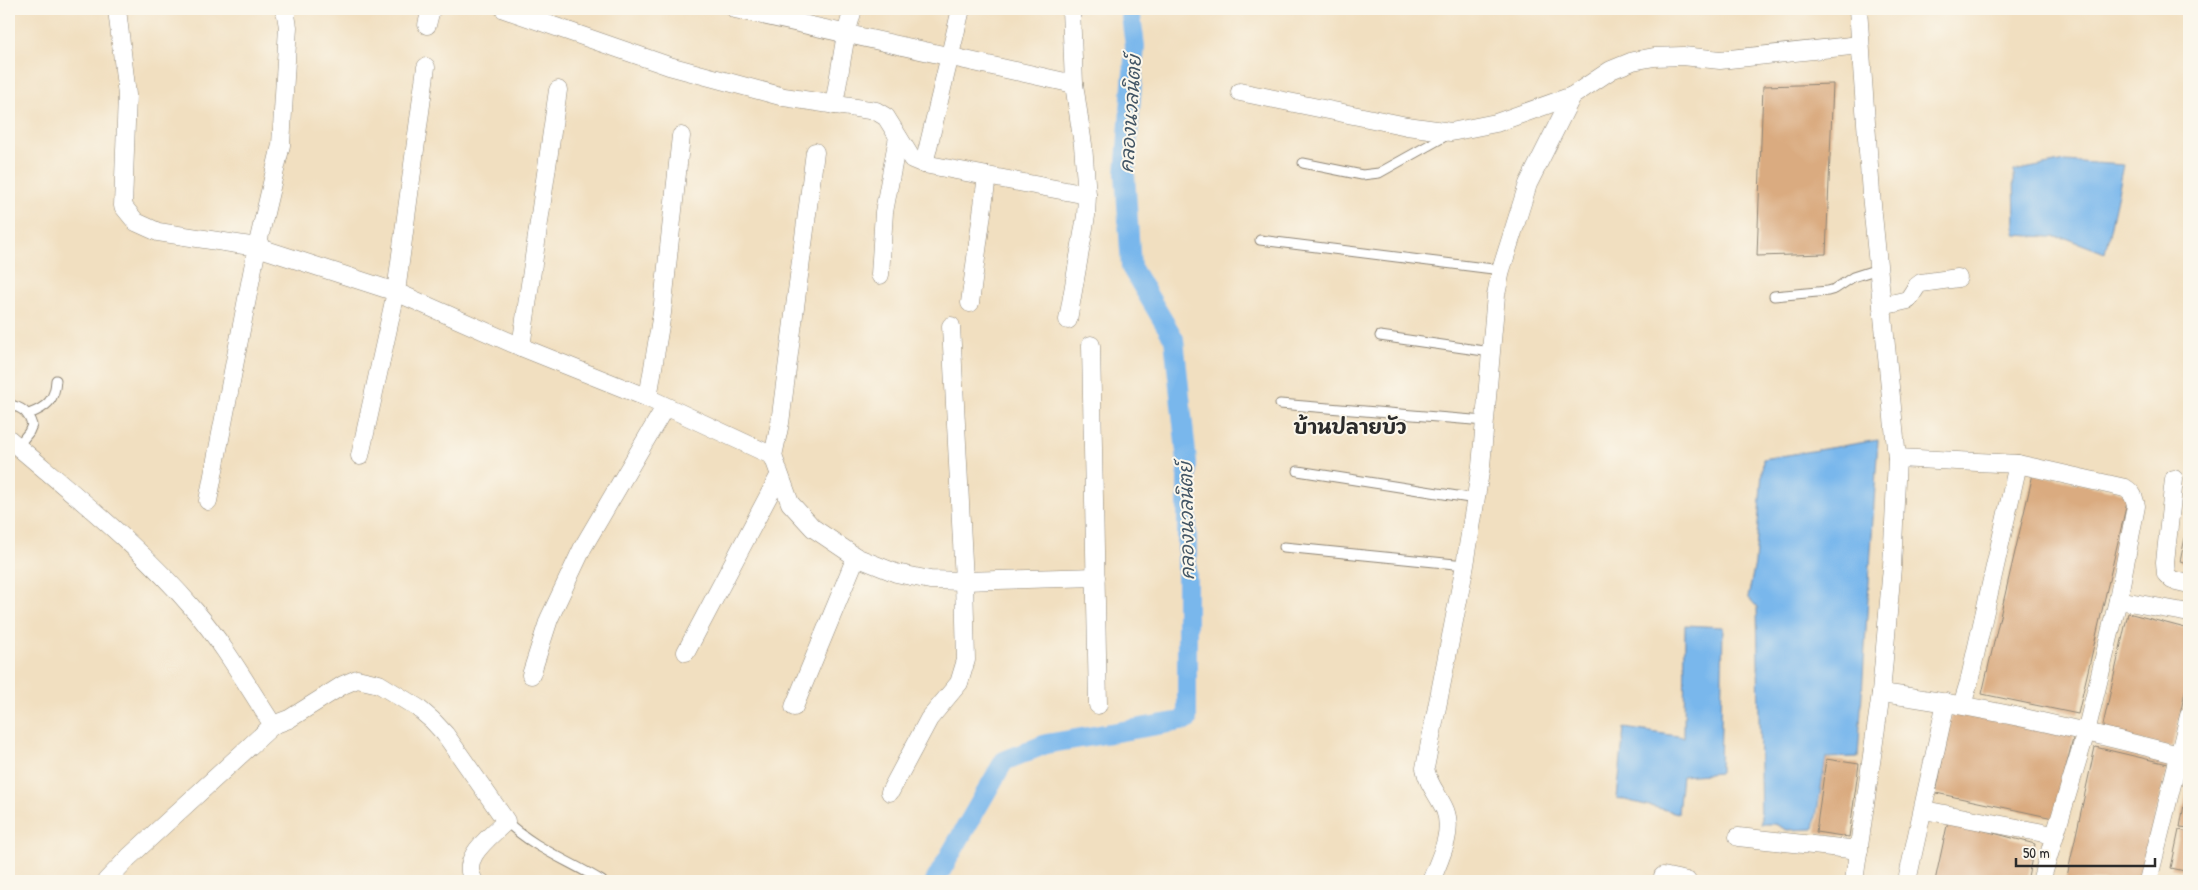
<svg xmlns="http://www.w3.org/2000/svg" width="2198" height="890" font-family="'Patrick Hand','Playpen Sans Thai',sans-serif">
	<style>
		.water { fill: #79b7ec; stroke: #52718c }
		.lines { fill: none; stroke-linecap: round; stroke-linejoin: round }
		.canal { stroke: #79b7ec; stroke-width: 20 }
		.building { fill: #daab80 }
		.lane-casing { stroke: #8e8576; stroke-width: 11 }
		.street-casing { stroke: #8e8576; stroke-width: 19 }
		.lane { stroke: #fff; stroke-width: 9 }
		.street { stroke: #fff; stroke-width: 18 }
		.labels { text-anchor: middle; dominant-baseline: central; stroke-width: 4; stroke-linejoin: round; paint-order: stroke }
		.water-label { font-size: 19px; font-style: italic; fill: #425565; stroke: #fbf7ec }
		.quarter-label { font-size: 20px; font-weight: bold; fill: #2b2b2b; stroke: #fbf7ec }
	</style>
	<rect width="100%" height="100%" fill="#fbf7ec"/>
	<filter id="ink" filterUnits="userSpaceOnUse"><feTurbulence type="fractalNoise" baseFrequency=".02" numOctaves="2"/><feDisplacementMap in="SourceGraphic" scale="10" xChannelSelector="R" yChannelSelector="G"/><feConvolveMatrix kernelMatrix="1 2 1 2 8 2 1 2 1" color-interpolation-filters="sRGB"/></filter>
	<filter id="wash" filterUnits="userSpaceOnUse"><feTurbulence type="fractalNoise" baseFrequency=".0096" numOctaves="4" result="noise"/><feDisplacementMap in="SourceGraphic" scale="20" xChannelSelector="R" yChannelSelector="G"/><feGaussianBlur stdDeviation="1.12" result="paint"/><feColorMatrix in="noise" values="0 0 0 0 0 0 0 0 0 0 0 0 0 0 0 0 0 1.4 0 .05"/><feComposite in="paint" operator="in"/></filter>
	<g filter="url(#wash)">
		<rect width="100%" height="100%" fill="#f1dfc0"/>
		<g class="water">
			<polygon points="2065,161 2124,165 2105,253 2066,238 2015,235 2014,171"/>
			<polygon points="1878,440 1858,757 1826,758 1814,829 1787,830 1775,824 1761,824 1757,607 1748,597 1755,563 1763,459"/>
			<polygon points="1685,625 1723,627 1720,773 1682,776 1678,813 1617,798 1624,728 1684,737"/>
		</g>
		<g class="lines">
			<polyline class="canal" points="935,881 1004,761 1046,744 1187,720 1187,462 1174,339 1131,267 1125,174 1135,46 1130,9"/>
		</g>
		<g id="blocks">
			<g class="building">
				<polygon points="1833,84 1826,254 1757,256 1763,86"/>
				<polygon points="2033,474 2129,494 2078,714 1982,694"/>
				<polygon points="2188,523 2189,523 2189,564 2180,562"/>
				<polygon points="2128,613 2189,629 2189,673 2173,747 2101,734"/>
				<polygon points="1952,712 2074,735 2053,818 1936,793"/>
				<polygon points="2095,747 2168,764 2140,881 2066,881"/>
				<polygon points="1826,759 1859,764 1849,837 1816,832"/>
				<polygon points="2187,789 2189,789 2189,828 2180,827"/>
				<polygon points="1948,821 2035,844 2027,881 1935,881"/>
				<polygon points="2179,830 2189,832 2189,872 2171,868"/>
				<polygon points="1634,877 1651,881 1633,881"/>
			</g>
		</g>
	</g>
	<g filter="url(#ink)">
		<use href="#blocks" fill-opacity="0" stroke="#8e8576" stroke-width="1"/>
		<g class="lines">
			<defs>
				<g id="lane">
					<polyline points="1303,163 1362,175 1379,173 1449,134"/>
					<polyline points="1260,240 1501,270"/>
					<polyline points="1774,296 1828,291 1835,289 1853,277 1878,269"/>
					<polyline points="1380,336 1491,352"/>
					<polyline points="1280,404 1485,421"/>
					<path d="M9,405C22,407 28,412 32,425L29,432L17,447"/>
					<path d="M29,414C47,407 55,400 56,380"/>
					<polyline points="1298,471 1476,499"/>
					<polyline points="1284,547 1465,565"/>
					<path d="M506,821C533,848 570,861 602,881"/>
				</g>
				<g id="street">
					<polyline points="117,9 127,95 123,206 136,222 158,232 257,247 396,292 521,347 648,398 773,456 790,503 813,528 856,557 896,573 930,580 964,581 1096,577"/>
					<polyline points="504,9 669,66 784,97 876,111 886,117 912,159 924,164 1087,195"/>
					<polyline points="735,9 1074,84"/>
					<polyline points="427,25 431,9"/>
					<polyline points="1240,92 1407,126 1451,132 1496,123 1572,96"/>
					<polyline points="834,105 846,34 853,9"/>
					<polyline points="924,164 961,9"/>
					<polyline points="880,275 884,212 898,137"/>
					<polyline points="970,303 987,176"/>
					<polyline points="1882,306 1908,300 1917,286 1921,283 1958,278"/>
					<polyline points="1068,320 1086,216 1087,195 1083,145 1074,84 1071,9"/>
					<polyline points="1091,345 1098,705"/>
					<polyline points="521,347 558,90"/>
					<polyline points="648,398 662,313 681,136"/>
					<path d="M9,439C73,494 141,547 196,612C225,646 248,687 273,725L129,857L106,881"/>
					<polyline points="360,456 396,292 426,67"/>
					<polyline points="773,456 780,423 815,152"/>
					<path d="M1897,458L2018,464L2125,488C2133,493 2134,497 2136,506L2118,600L2086,732L2041,881"/>
					<polyline points="2174,479 2165,562 2166,574 2172,580 2189,584"/>
					<polyline points="208,501 257,247 281,145 288,27 285,9"/>
					<polyline points="2118,600 2189,613"/>
					<polyline points="686,652 779,476"/>
					<polyline points="531,675 549,619 583,547 665,407"/>
					<path d="M1881,693C1982,706 2081,730 2179,755"/>
					<polyline points="1962,705 1969,682 2018,464"/>
					<polyline points="794,707 856,557"/>
					<path d="M273,725L289,719L343,685L357,679L379,684L418,708L432,720L445,734L506,821C492,836 458,858 474,881"/>
					<polyline points="890,792 929,719 959,683 966,660 964,581 951,326"/>
					<polyline points="1924,810 2054,835"/>
					<polyline points="1738,837 1859,850"/>
					<polyline points="1663,876 1687,881"/>
					<path d="M1431,881C1439,860 1454,833 1445,810C1438,794 1428,785 1425,768L1465,565L1481,466L1496,295L1501,270L1528,184L1572,96L1611,70L1633,61L1654,57L1683,56L1720,60L1860,45"/>
					<polyline points="1854,881 1881,693 1892,567 1897,458 1871,194 1858,9"/>
					<polyline points="1907,881 1946,702"/>
					<polyline points="2148,881 2189,716"/>
				</g>
			</defs>
			<use href="#lane" class="lane-casing"/>
			<use href="#street" class="street-casing"/>
			<use href="#lane" class="lane"/>
			<use href="#street" class="street"/>
		</g>
	</g>
	<g class="labels">
		<g class="water-label">
			<text transform="translate(1130 114) rotate(-86)">คลองนวลนิตย์</text>
			<text transform="translate(1186 521) rotate(-91)">คลองนวลนิตย์</text>
		</g>
		<g class="quarter-label">
			<text x="1350" y="426">บ้านปลายบัว</text>
		</g>
	</g>
	<rect width="2198" height="890" fill="none" stroke="#fbf7ec" stroke-width="30"/>
	<path d="M2016 858v8h139v-8" fill="none" stroke="#2b2b2b" stroke-width="2.5"/>
	<text x="2023" y="858" font-size="15" fill="#2b2b2b" stroke="#fbf7ec" stroke-width="4" paint-order="stroke">50 m</text>
</svg>
